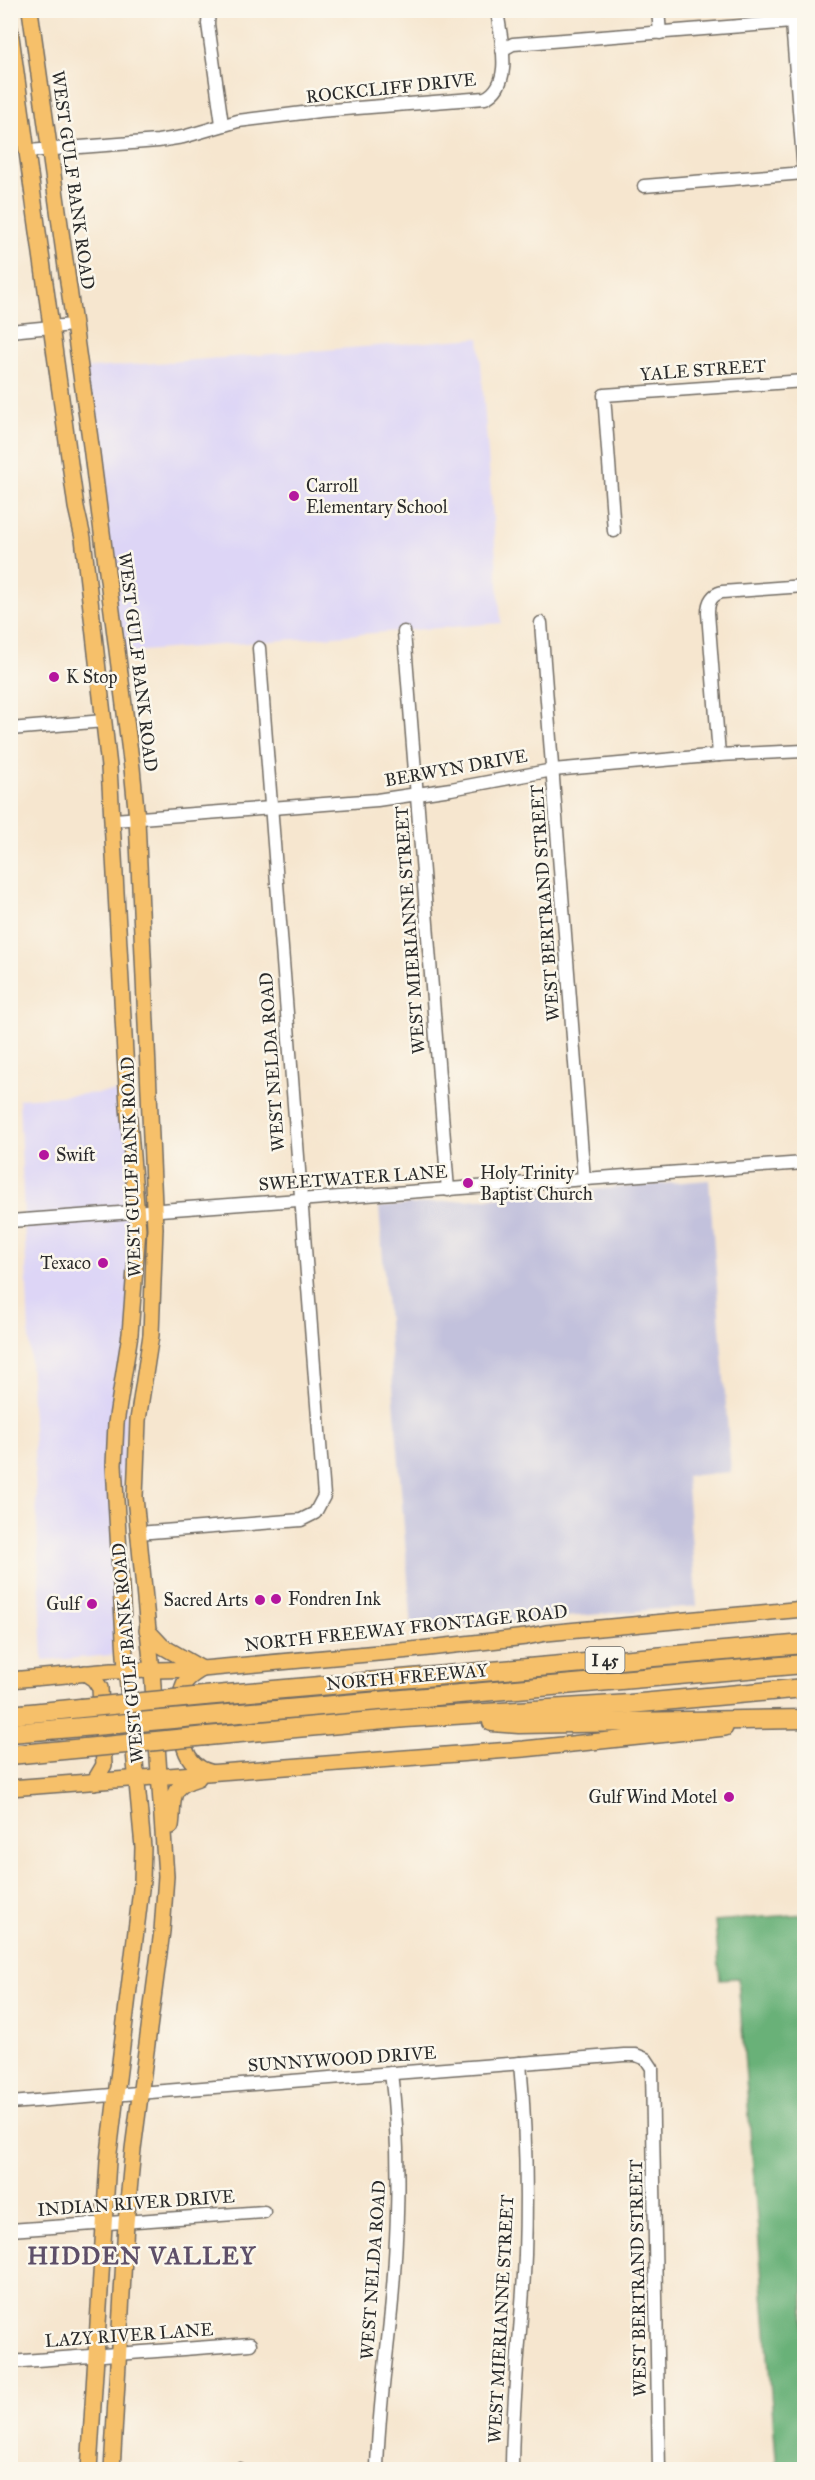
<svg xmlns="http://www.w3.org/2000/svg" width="815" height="2480" font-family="'IM FELL Great Primer',serif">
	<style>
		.built { fill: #ddd5f6 }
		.industrial { fill: #c2c1dc }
		.forest { fill: #69b178; stroke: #4a6e52; stroke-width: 1.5 }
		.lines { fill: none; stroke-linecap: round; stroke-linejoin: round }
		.minor-casing { stroke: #726c64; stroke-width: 15 }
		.major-casing { stroke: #726c64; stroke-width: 18 }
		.highway-casing { stroke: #726c64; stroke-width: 21 }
		.minor { stroke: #fff; stroke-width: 12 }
		.major { stroke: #f6c06b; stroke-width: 15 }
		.highway { stroke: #f6c06b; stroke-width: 18 }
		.highway-bridge-casing { stroke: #726c64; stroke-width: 21; stroke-linecap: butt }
		.highway-bridge { stroke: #f6c06b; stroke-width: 18 }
		.poi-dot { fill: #b5179e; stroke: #fbf7ec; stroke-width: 2 }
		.labels { text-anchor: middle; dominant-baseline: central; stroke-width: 5; stroke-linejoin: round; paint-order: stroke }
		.shield { fill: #fbf7ec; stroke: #696865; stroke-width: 1.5 }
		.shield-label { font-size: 16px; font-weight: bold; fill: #2b2b2b }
		.street-label { font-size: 18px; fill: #2b2b2b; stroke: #fbf7ec }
		.poi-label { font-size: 18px; fill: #2b2b2b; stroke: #fbf7ec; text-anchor: start }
		.district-label { font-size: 24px; font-weight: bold; letter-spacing: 1.5px; fill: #5e4f68; stroke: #fbf7ec }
	</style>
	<rect width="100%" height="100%" fill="#fbf7ec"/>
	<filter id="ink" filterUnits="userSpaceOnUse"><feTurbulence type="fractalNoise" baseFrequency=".0167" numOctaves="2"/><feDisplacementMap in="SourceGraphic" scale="12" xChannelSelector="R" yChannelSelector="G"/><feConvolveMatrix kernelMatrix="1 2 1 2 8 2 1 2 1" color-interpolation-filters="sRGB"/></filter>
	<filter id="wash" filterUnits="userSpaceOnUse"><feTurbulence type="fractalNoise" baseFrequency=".008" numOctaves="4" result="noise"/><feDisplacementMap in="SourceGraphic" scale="24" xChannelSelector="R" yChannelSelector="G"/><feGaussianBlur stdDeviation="1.35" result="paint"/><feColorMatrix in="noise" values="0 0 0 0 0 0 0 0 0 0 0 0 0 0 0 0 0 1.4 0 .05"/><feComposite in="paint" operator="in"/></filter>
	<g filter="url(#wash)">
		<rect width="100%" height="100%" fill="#f6e6cf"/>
		<g class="built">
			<polygon points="479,338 501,623 118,653 80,369"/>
			<polygon points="125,1091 136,1247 112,1655 43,1661 19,1099"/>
		</g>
		<polygon class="industrial" points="709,1180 731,1472 686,1476 697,1606 412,1630 379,1207"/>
		<polygon class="forest" points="804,1914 804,2469 777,2469 738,1978 720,1979 715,1921"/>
	</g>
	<g filter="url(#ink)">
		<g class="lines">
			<defs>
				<g id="minor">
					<polyline points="209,10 208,24 222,124"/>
					<polyline points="658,10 660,33"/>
					<polyline points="791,10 804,173"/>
					<polyline points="502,50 513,44 804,21"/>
					<path d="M28,151L158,141L183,137L238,121L319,111L485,98C515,84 500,37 497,10"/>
					<polyline points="644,186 804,173"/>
					<polyline points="10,331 72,325"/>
					<polyline points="614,531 604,395 804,381"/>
					<polyline points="541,623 584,1180"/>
					<polyline points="404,632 448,1190"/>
					<polyline points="10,729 104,721"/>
					<path d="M719,755L708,613C708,602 711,595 722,592L804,586"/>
					<polyline points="114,820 377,800 451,789 553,770 719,755 804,751"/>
					<polyline points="10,1221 804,1163"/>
					<polyline points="138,1533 301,1520 315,1513 324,1496 259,648"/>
					<polyline points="10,2103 624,2055 636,2055 646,2059 652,2068 659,2470"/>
					<polyline points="10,2230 264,2212"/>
					<polyline points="10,2362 250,2344"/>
					<polyline points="240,2470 240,2469"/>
					<path d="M377,2470C378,2413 387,2357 392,2301C398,2226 401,2148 391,2073"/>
					<path d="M512,2470C512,2398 522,2327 525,2255C527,2192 526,2127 520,2063"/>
				</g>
				<g id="major">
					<polyline points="30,10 91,446 132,768 137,819 155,1228 151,1335 138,1420 135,1497 152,1671 166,1876 162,1931 133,2149 126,2223 112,2470"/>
					<polyline points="10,29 76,507 83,538 109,767 128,1107 138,1229 130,1334 116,1423 114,1465 125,1656 143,1847 142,1881 108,2161 89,2470"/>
					<polyline points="147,1630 162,1646 202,1669"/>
					<path d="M202,1669C196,1673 188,1677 184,1684C180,1692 181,1702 181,1711C181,1736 182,1765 210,1772"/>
					<polyline points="85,1673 94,1679 100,1688 104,1765 94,1782"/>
					<polyline points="10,1680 112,1671 202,1669 411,1650 526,1637 546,1633 804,1609"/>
					<polyline points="10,1788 524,1749 725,1728"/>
					<path d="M171,1826C175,1799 166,1788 198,1778"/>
				</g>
				<g id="highway">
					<polyline points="204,1696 804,1644"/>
					<polyline points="10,1715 81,1708"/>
					<polyline points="206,1716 804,1664"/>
					<polyline points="492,1722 519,1724 804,1719"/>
					<polyline points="10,1733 83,1727"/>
					<polyline points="207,1736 406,1718 630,1704 804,1688"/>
					<polyline points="10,1755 85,1748"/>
				</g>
			</defs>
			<use href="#minor" class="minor-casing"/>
			<use href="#major" class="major-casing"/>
			<use href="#highway" class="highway-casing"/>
			<use href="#minor" class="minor"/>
			<use href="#major" class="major"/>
			<use href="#highway" class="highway"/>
			<defs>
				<g id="highway-bridge">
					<polyline points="81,1708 204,1696"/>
					<polyline points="83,1727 206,1716"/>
					<polyline points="85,1748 207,1736"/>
				</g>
			</defs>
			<use href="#highway-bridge" class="highway-bridge-casing"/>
			<use href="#highway-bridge" class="highway-bridge"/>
		</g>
	</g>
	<g class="poi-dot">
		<circle cx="294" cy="496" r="6"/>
		<circle cx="54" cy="677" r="6"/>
		<circle cx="44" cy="1155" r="6"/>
		<circle cx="468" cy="1183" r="6"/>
		<circle cx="103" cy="1263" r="6"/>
		<circle cx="276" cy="1599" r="6"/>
		<circle cx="260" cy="1600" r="6"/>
		<circle cx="92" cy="1604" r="6"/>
		<circle cx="729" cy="1797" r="6"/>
	</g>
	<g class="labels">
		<rect class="shield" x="585.5" y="1647" width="39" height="26" rx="4.5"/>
		<g class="shield-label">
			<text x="605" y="1660">I 45</text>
		</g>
		<g class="street-label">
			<text transform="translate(391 88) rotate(-6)">ROCKCLIFF DRIVE</text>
			<text transform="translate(73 180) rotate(82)">WEST GULF BANK ROAD</text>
			<text transform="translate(703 370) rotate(-4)">YALE STREET</text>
			<text transform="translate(138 662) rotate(83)">WEST GULF BANK ROAD</text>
			<text transform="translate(456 768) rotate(-10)">BERWYN DRIVE</text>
			<text transform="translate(545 903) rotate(-94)">WEST BERTRAND STREET</text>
			<text transform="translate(410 930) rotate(-94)">WEST MIERIANNE STREET</text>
			<text transform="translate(272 1062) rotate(-94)">WEST NELDA ROAD</text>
			<text transform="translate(131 1167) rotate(-92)">WEST GULF BANK ROAD</text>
			<text transform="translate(353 1178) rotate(-4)">SWEETWATER LANE</text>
			<text transform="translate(406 1628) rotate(-6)">NORTH FREEWAY FRONTAGE ROAD</text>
			<text transform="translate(128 1653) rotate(-95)">WEST GULF BANK ROAD</text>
			<text transform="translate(407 1677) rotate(-5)">NORTH FREEWAY</text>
			<text transform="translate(342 2059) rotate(-4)">SUNNYWOOD DRIVE</text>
			<text transform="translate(136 2203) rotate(-4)">INDIAN RIVER DRIVE</text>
			<text transform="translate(373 2270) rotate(-86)">WEST NELDA ROAD</text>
			<text transform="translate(638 2278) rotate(-91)">WEST BERTRAND STREET</text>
			<text transform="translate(501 2319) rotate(-87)">WEST MIERIANNE STREET</text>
			<text transform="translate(129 2335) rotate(-4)">LAZY RIVER LANE</text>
		</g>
		<g class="poi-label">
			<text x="306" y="486">Carroll<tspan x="306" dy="21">Elementary School</tspan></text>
			<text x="66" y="677">K Stop</text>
			<text x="56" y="1155">Swift</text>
			<text x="480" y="1173">Holy Trinity<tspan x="480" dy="21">Baptist Church</tspan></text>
			<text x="91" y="1263" text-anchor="end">Texaco</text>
			<text x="288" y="1599">Fondren Ink</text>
			<text x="248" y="1600" text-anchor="end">Sacred Arts</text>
			<text x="80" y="1604" text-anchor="end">Gulf</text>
			<text x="717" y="1797" text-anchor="end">Gulf Wind Motel</text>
		</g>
		<g class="district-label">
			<text x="142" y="2256">HIDDEN VALLEY</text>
		</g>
	</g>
	<rect width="815" height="2480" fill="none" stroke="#fbf7ec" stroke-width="36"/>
</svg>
